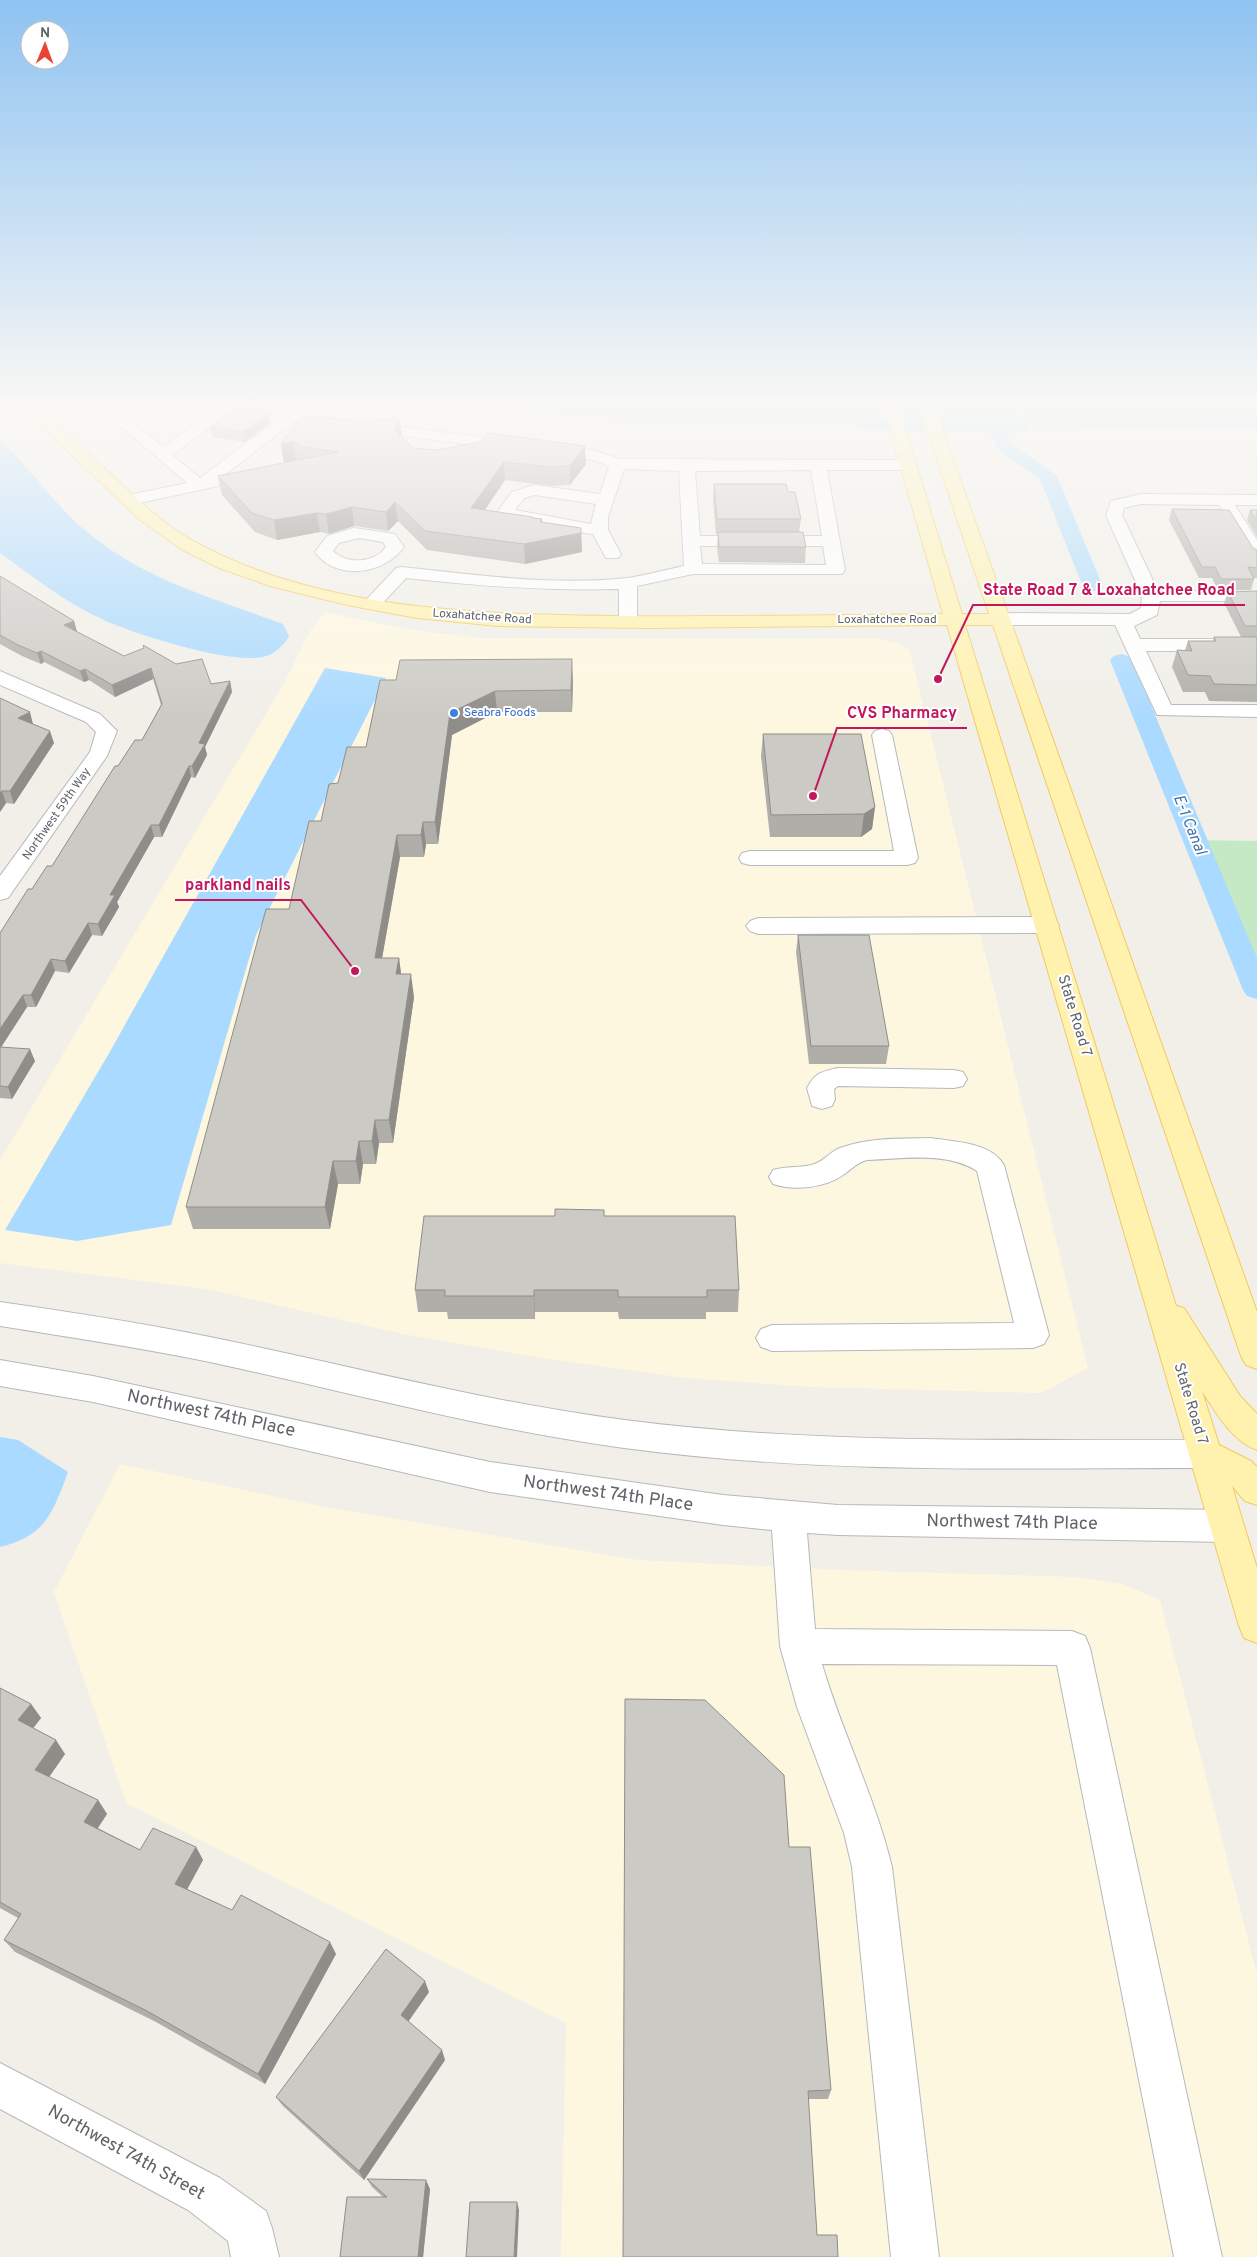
<svg xmlns="http://www.w3.org/2000/svg" width="1257" height="2257" font-family="Overpass,sans-serif">
	<style>
		.commercial { fill: #fef7e0 }
		.green { fill: #c5e8c5 }
		.water { fill: #aadaff }
		.lines { fill: none; stroke-linecap: round; stroke-linejoin: round }
		.canal { fill: #aadaff; fill-rule: evenodd }
		.minor-casing { stroke: #b5b8bc; stroke-width: 2 }
		.major-casing { stroke: #f2c960; stroke-width: 2 }
		.minor { fill: #fff; fill-rule: evenodd }
		.major { fill: #fff2af; fill-rule: evenodd }
		.wall { fill: #afaea9 }
		.shaded-wall { fill: #8f8d8a }
		.building { fill: #cccac5; stroke: #8f8d8a }
		.shop-dot { fill: #3f7fe0; stroke: #fff; stroke-width: 2 }
		.labels { text-anchor: middle; dominant-baseline: central; stroke-width: 4; stroke-linejoin: round; paint-order: stroke }
		.far-street-label { font-size: 12px; fill: #5f6368; stroke: #fff }
		.far-shop-label { font-size: 12px; fill: #366cbe; stroke: #fff; text-anchor: start }
		.street-label { font-size: 15px; fill: #5f6368; stroke: #fff }
		.water-label { font-size: 16px; font-style: italic; fill: #4174aa; stroke: #fff }
		.near-street-label { font-size: 18px; fill: #5f6368; stroke: #fff }
		.leader { fill: none; stroke: #c2185b; stroke-width: 2 }
		.callout-dot { fill: #c2185b; stroke: #fff; stroke-width: 2 }
		.callout-label { font-size: 16px; text-anchor: middle; font-weight: bold; fill: #c2185b; stroke: #fff; stroke-width: 4; stroke-linejoin: round; paint-order: stroke }
	</style>
	<rect width="100%" height="100%" fill="#f1efe8"/>
	<g class="commercial">
		<polygon points="325,612 411,630 481,638 878,639 897,643 910,651 1088,1368 1041,1393 811,1387 686,1378 541,1358 403,1334 207,1289 0,1263 0,1160 283,685 310,631"/>
		<polygon points="120,1464 325,1507 638,1560 841,1570 1076,1577 1122,1584 1160,1600 1257,1974 1257,2257 561,2257 566,2023 126,1803 54,1592"/>
	</g>
	<polygon class="green" points="1188,840 1257,841 1257,995"/>
	<g class="water">
		<polygon points="483,406 1257,408 1257,427 1025,425 1028,432 864,430 857,426 841,423 634,421 561,416"/>
		<path d="M0,440C29,467 52,501 81,527C144,581 209,596 283,624L289,636C284,645 276,653 266,656C234,666 139,635 106,621C69,605 36,579 3,555L0,553Z"/>
		<polygon points="325,668 386,678 256,935 171,1225 77,1241 5,1230 108,1055"/>
		<path d="M0,1437L18,1440L68,1472C53,1512 46,1536 0,1547Z"/>
	</g>
	<g class="lines">
		<g class="canal">
			<polygon points="977,406 993,406 1012,444 1057,476 1103,587 1100,591 1086,591 1083,587 1040,479 999,451"/>
			<polygon points="1121,654 1128,656 1132,660 1257,958 1257,999 1247,996 1243,990 1110,660 1114,656"/>
		</g>
		<defs>
			<g id="minor">
				<path d="M97,406H113L163,447L210,413L183,410L176,406H230L596,451L620,459L906,460L914,465L906,470H827L845,570L842,574H693L637,586V621L635,625H621L619,621V589C546,591 478,586 406,578L378,608H366L363,604L366,600L396,568L402,567C476,575 553,586 628,578C646,575 665,570 684,566L679,471L624,469L608,517V530L621,554L618,558H606L593,534C573,531 508,526 498,511L512,492L534,485L600,494L609,466L593,460L294,422L218,480L220,483L218,486L130,505L124,504L122,500L124,496L187,483ZM226,415L277,420L200,478L172,455ZM811,470L822,536H700L695,471ZM535,495L596,504L591,524L515,510L524,498ZM700,546H823L826,565L702,564Z"/>
				<polygon points="1141,494 1257,495 1257,505 1235,505 1257,540 1257,559 1251,558 1219,505 1141,504 1124,508 1122,515 1158,591 1257,592 1257,600 1253,601 1160,601 1157,615 1134,626 1140,639 1257,639 1257,651 1146,651 1171,705 1257,705 1257,717 1157,715 1115,625 1000,625 993,623 991,619 993,615 1000,613 1130,614 1141,608 1142,596 1106,515 1111,501"/>
				<path d="M354,528L395,534L404,547C385,574 336,582 315,552L327,536ZM359,538L383,542L386,547C375,563 347,565 333,551L339,543Z"/>
				<polygon points="0,671 100,714 117,731 107,756 8,898 0,900 0,876 90,752 96,732 86,722 0,685"/>
				<polygon points="882,729 889,731 892,735 918,858 915,863 907,865 750,865 742,863 739,858 742,853 750,851 894,851 872,735 875,731"/>
				<polygon points="1047,917 1055,920 1059,925 1055,930 1047,933 758,934 750,931 746,926 750,921 758,918"/>
				<path d="M838,1068L954,1070L963,1072L967,1079L963,1086L954,1088L838,1086L834,1089L835,1099L832,1106L822,1109L812,1106L807,1088C816,1072 821,1072 838,1068Z"/>
				<path d="M931,1138C955,1142 991,1142 1004,1165L1049,1335L1044,1344L1033,1348L772,1351L761,1347L756,1338L761,1329L772,1325L1014,1323L977,1171C947,1151 901,1159 867,1160C856,1163 852,1169 843,1175C825,1188 793,1191 773,1184L769,1177L773,1170C786,1166 798,1168 811,1165C823,1163 829,1152 840,1148C870,1137 900,1139 931,1138Z"/>
				<path d="M0,1302C69,1312 137,1322 205,1336C345,1364 483,1402 625,1420C816,1445 1012,1439 1205,1440L1217,1444L1222,1454L1217,1464L1205,1468C1012,1468 816,1474 624,1448C482,1429 345,1391 205,1361C137,1347 69,1337 0,1326Z"/>
				<path d="M0,1360L93,1376L490,1462L723,1495L838,1505L1227,1510L1239,1515L1244,1526L1239,1537L1227,1542L838,1535L807,1533L815,1629L1072,1631L1085,1636L1090,1648L1222,2257H1174L1057,1665L822,1664C842,1732 875,1797 892,1867L939,2257H891L852,1867L844,1833L797,1707L780,1646L772,1530L723,1525L490,1492L93,1402L0,1386Z"/>
				<polygon points="0,2063 220,2178 266,2211 272,2228 279,2257 231,2257 228,2241 188,2210 0,2109"/>
			</g>
			<path id="major" d="M21,406H37C63,430 89,455 116,479C140,502 165,526 195,542C319,610 475,614 613,616C723,617 833,615 943,614L883,406H898L962,614H989L919,406H934L1257,1312V1369L1246,1365L1241,1356L993,625H965L1176,1306L1184,1308L1240,1396L1257,1414V1450C1232,1441 1216,1413 1202,1391L1219,1445L1251,1461L1257,1467V1505L1245,1501L1232,1486L1257,1568V1643L1244,1638L1239,1626L947,625L649,628L498,626L417,618L347,605L270,586L219,568L181,549L139,519Z"/>
		</defs>
		<use href="#minor" class="minor-casing"/>
		<use href="#major" class="major-casing"/>
		<use href="#minor" class="minor"/>
		<use href="#major" class="major"/>
	</g>
	<g class="wall">
		<polygon points="269,413 270,423 245,442 212,437 210,427"/>
		<polygon points="400,420 402,437 413,448 586,464 570,485 552,486 505,480 485,510 534,518 542,522 581,528 582,552 525,564 427,550 398,521 388,531 354,526 329,534 320,532 277,540 255,532 222,495 218,476 284,463 281,444 373,421"/>
		<polygon points="714,484 788,492 801,519 799,532 806,547 805,563 719,562 717,548 718,534 716,534 713,499"/>
		<polygon points="1172,509 1253,548 1257,550 1257,578 1253,578 1254,579 1251,590 1218,590 1212,578 1199,578 1169,520"/>
		<polygon points="1250,510 1257,510 1257,537 1247,520"/>
		<polygon points="0,576 74,621 77,632 124,656 211,684 230,681 232,692 205,747 207,755 195,778 191,777 162,837 154,837 117,902 119,907 102,936 92,935 69,973 55,971 36,1007 27,1007 1,1047 35,1061 12,1099 0,1098 0,933 32,889 52,866 118,766 142,740 161,705 153,679 115,697 89,680 84,682 44,662 41,664 22,656 0,644"/>
		<polygon points="1257,591 1257,637 1256,637 1257,640 1257,702 1209,701 1205,692 1183,692 1172,667 1177,650 1185,650 1188,641 1213,641 1214,637 1241,637 1224,603 1228,592"/>
		<polygon points="380,680 573,681 572,712 497,712 452,735 438,844 426,844 424,857 400,857 382,958 399,958 401,974 414,997 393,1143 379,1143 376,1164 363,1164 360,1184 338,1184 330,1229 193,1229 186,1207 289,909 321,821 338,783 366,747"/>
		<polygon points="0,698 33,724 54,743 14,804 6,803 0,812"/>
		<polygon points="763,734 875,807 872,829 861,837 770,837 761,756"/>
		<polygon points="798,935 889,1046 886,1064 809,1064 796,952"/>
		<polygon points="604,1216 739,1290 738,1312 706,1312 706,1319 619,1319 618,1312 535,1312 535,1319 448,1319 447,1312 418,1312 415,1290"/>
		<polygon points="0,1688 31,1704 41,1718 33,1728 65,1754 49,1777 98,1800 107,1814 98,1828 140,1850 196,1847 203,1860 187,1889 232,1910 336,1954 265,2084 156,2022 15,1952 4,1940 18,1918 0,1908"/>
		<polygon points="789,1847 831,2090 828,2099 808,2099 817,2235 623,2257"/>
		<polygon points="429,1992 408,2022 445,2060 364,2180 283,2106 276,2097"/>
		<polygon points="367,2179 430,2189 423,2257 340,2257 383,2197 372,2187"/>
	</g>
	<g class="shaded-wall">
		<polygon points="269,413 270,423 245,442 243,432"/>
		<polygon points="400,420 402,438 394,429"/>
		<polygon points="293,442 296,460 284,463 281,444"/>
		<polygon points="585,446 586,464 570,485 570,466"/>
		<polygon points="504,462 505,480 473,527 471,508"/>
		<polygon points="395,502 398,521 388,531 386,512"/>
		<polygon points="352,507 354,526 329,534 326,514"/>
		<polygon points="317,513 320,532 277,540 274,520"/>
		<polygon points="542,519 543,539 581,533 582,552 525,564 524,544"/>
		<polygon points="74,621 77,632 64,625"/>
		<polygon points="41,651 44,662 41,664 37,653"/>
		<polygon points="572,659 573,681 572,712 571,690"/>
		<polygon points="151,668 153,679 115,697 112,685"/>
		<polygon points="85,669 89,680 84,682 80,671"/>
		<polygon points="230,681 232,692 205,747 207,755 195,778 192,766 199,743"/>
		<polygon points="495,691 497,712 452,735 438,844 435,822 450,713"/>
		<polygon points="30,712 33,724 22,730 18,718"/>
		<polygon points="50,731 54,743 14,804 10,791"/>
		<polygon points="189,766 191,777 162,837 159,825"/>
		<polygon points="2,791 6,803 0,812 0,793"/>
		<polygon points="875,807 872,829 861,837 864,814"/>
		<polygon points="423,822 426,844 424,857 421,835"/>
		<polygon points="151,825 154,837 117,902 119,907 102,936 98,924 110,895"/>
		<polygon points="397,835 400,857 378,981 375,958"/>
		<polygon points="88,923 92,935 69,973 65,961"/>
		<polygon points="399,958 402,981 396,974"/>
		<polygon points="51,959 55,971 36,1007 31,995"/>
		<polygon points="411,974 414,997 393,1143 389,1120"/>
		<polygon points="23,995 27,1007 0,1049 0,1029"/>
		<polygon points="30,1049 35,1061 12,1099 8,1087"/>
		<polygon points="375,1120 379,1143 376,1164 372,1141"/>
		<polygon points="359,1141 363,1164 360,1184 356,1161"/>
		<polygon points="333,1161 338,1184 330,1229 325,1207"/>
		<polygon points="534,1290 535,1312 535,1319 534,1296"/>
		<polygon points="31,1704 41,1718 28,1735 18,1720"/>
		<polygon points="56,1740 65,1754 45,1783 35,1770"/>
		<polygon points="98,1800 107,1814 93,1835 84,1822"/>
		<polygon points="196,1847 203,1860 183,1897 175,1884"/>
		<polygon points="330,1942 336,1954 265,2084 258,2074"/>
		<polygon points="425,1981 429,1992 405,2026 401,2015"/>
		<polygon points="442,2050 445,2060 364,2180 359,2171"/>
		<polygon points="426,2180 430,2189 423,2257 418,2257"/>
		<polygon points="517,2202 519,2210 517,2257 514,2257"/>
	</g>
	<g class="building">
		<polygon points="235,408 269,413 243,432 210,427"/>
		<polygon points="300,417 373,421 375,419 400,420 394,429 413,448 438,450 479,442 489,433 585,446 570,466 552,467 504,462 471,508 533,517 532,518 542,519 540,522 581,528 581,533 524,544 425,531 395,502 386,512 352,507 326,514 317,513 274,520 252,513 218,476 338,452 302,447 293,442 281,444"/>
		<polygon points="714,484 786,484 788,492 795,492 801,519 717,519"/>
		<polygon points="1172,509 1229,510 1253,548 1257,550 1257,568 1248,567 1254,579 1221,579 1215,567 1202,567"/>
		<polygon points="1250,510 1257,510 1257,521"/>
		<polygon points="718,532 803,532 806,547 719,547"/>
		<polygon points="0,576 74,621 64,625 124,656 144,648 143,645 176,664 202,659 211,684 230,681 199,743 205,744 192,766 189,766 159,825 151,825 110,895 115,895 98,924 88,923 65,961 51,959 31,995 23,995 0,1029 0,933 28,889 32,889 47,866 52,866 115,766 118,766 135,740 142,740 162,704 151,668 112,685 85,669 80,671 41,651 37,653 18,645 0,635"/>
		<polygon points="1257,591 1257,626 1245,626 1228,592"/>
		<polygon points="1214,637 1256,637 1257,640 1257,685 1214,684 1210,676 1188,675 1177,650 1192,651 1188,641 1216,641"/>
		<polygon points="572,659 571,690 495,691 450,713 435,822 423,822 421,835 397,835 375,958 399,958 396,974 411,974 389,1120 375,1120 372,1141 359,1141 356,1161 333,1161 325,1207 186,1207 266,909 289,909 309,821 321,821 329,784 338,783 347,747 366,747 380,680 396,680 400,660"/>
		<polygon points="0,698 30,712 18,718 50,731 10,791 2,791 0,793"/>
		<polygon points="763,734 861,734 875,807 864,814 771,815"/>
		<polygon points="798,935 869,935 889,1046 811,1046"/>
		<polygon points="0,1047 30,1049 8,1087 0,1086"/>
		<polygon points="555,1209 604,1210 604,1216 735,1216 739,1290 707,1290 707,1297 618,1297 618,1290 534,1290 534,1296 445,1296 445,1290 415,1290 424,1216 555,1216"/>
		<polygon points="0,1688 31,1704 18,1720 56,1740 35,1770 98,1800 84,1822 140,1850 153,1828 196,1847 175,1884 232,1910 241,1895 330,1942 258,2074 147,2011 4,1940 21,1914 0,1902"/>
		<polygon points="625,1699 705,1700 784,1775 789,1847 810,1847 831,2090 808,2091 817,2235 837,2235 838,2257 623,2257"/>
		<polygon points="386,1949 425,1981 401,2015 442,2050 359,2171 276,2097"/>
		<polygon points="367,2179 426,2180 418,2257 340,2257 347,2197 387,2197"/>
		<polygon points="470,2202 517,2202 514,2257 466,2257"/>
	</g>
	<linearGradient id="sky" x2="0" y2="1"><stop stop-color="#8fc3f1"/><stop offset="0.56" stop-color="#f9f8f5"/><stop offset="1" stop-color="#f9f8f5" stop-opacity="0"/></linearGradient>
	<rect width="1257" height="722" fill="url(#sky)"/>
	<circle class="shop-dot" cx="454" cy="713" r="5"/>
	<g class="labels">
		<g class="far-street-label">
			<text transform="translate(482 617) rotate(4)">Loxahatchee Road</text>
			<text x="887" y="620">Loxahatchee Road</text>
			<text transform="translate(57 814) rotate(-55)">Northwest 59th Way</text>
		</g>
		<g class="far-shop-label">
			<text x="464" y="713">Seabra Foods</text>
		</g>
		<g class="street-label">
			<text transform="translate(1074 1016) rotate(73)">State Road 7</text>
			<text transform="translate(1190 1404) rotate(73)">State Road 7</text>
		</g>
		<g class="water-label">
			<text transform="translate(1189 825) rotate(68)">E-1 Canal</text>
		</g>
		<g class="near-street-label">
			<text transform="translate(211 1414) rotate(12)">Northwest 74th Place</text>
			<text transform="translate(608 1494) rotate(8)">Northwest 74th Place</text>
			<text transform="translate(1012 1523) rotate(1)">Northwest 74th Place</text>
			<text transform="translate(126 2153) rotate(29)">Northwest 74th Street</text>
		</g>
	</g>
	<path class="leader" d="M938 679L973 605H1245M813 796L837 728H967M355 971L301 900H175"/>
	<g class="callout-dot">
		<circle cx="938" cy="679" r="5"/>
		<circle cx="813" cy="796" r="5"/>
		<circle cx="355" cy="971" r="5"/>
	</g>
	<g class="callout-label">
		<text x="1109" y="595">State Road 7 &amp; Loxahatchee Road</text>
		<text x="902" y="718">CVS Pharmacy</text>
		<text x="238" y="890">parkland nails</text>
	</g>
	<g transform="translate(45 45) rotate(1)"><circle r="24" fill="#ffffff" stroke="#bfc1c3"/>
	<path d="M0-4L9 19L0 12L-9 19Z" fill="#ea4335"/>
	<text y="-8" font-size="14" font-weight="bold" text-anchor="middle" fill="#5f6368">N</text>
	</g>
</svg>
